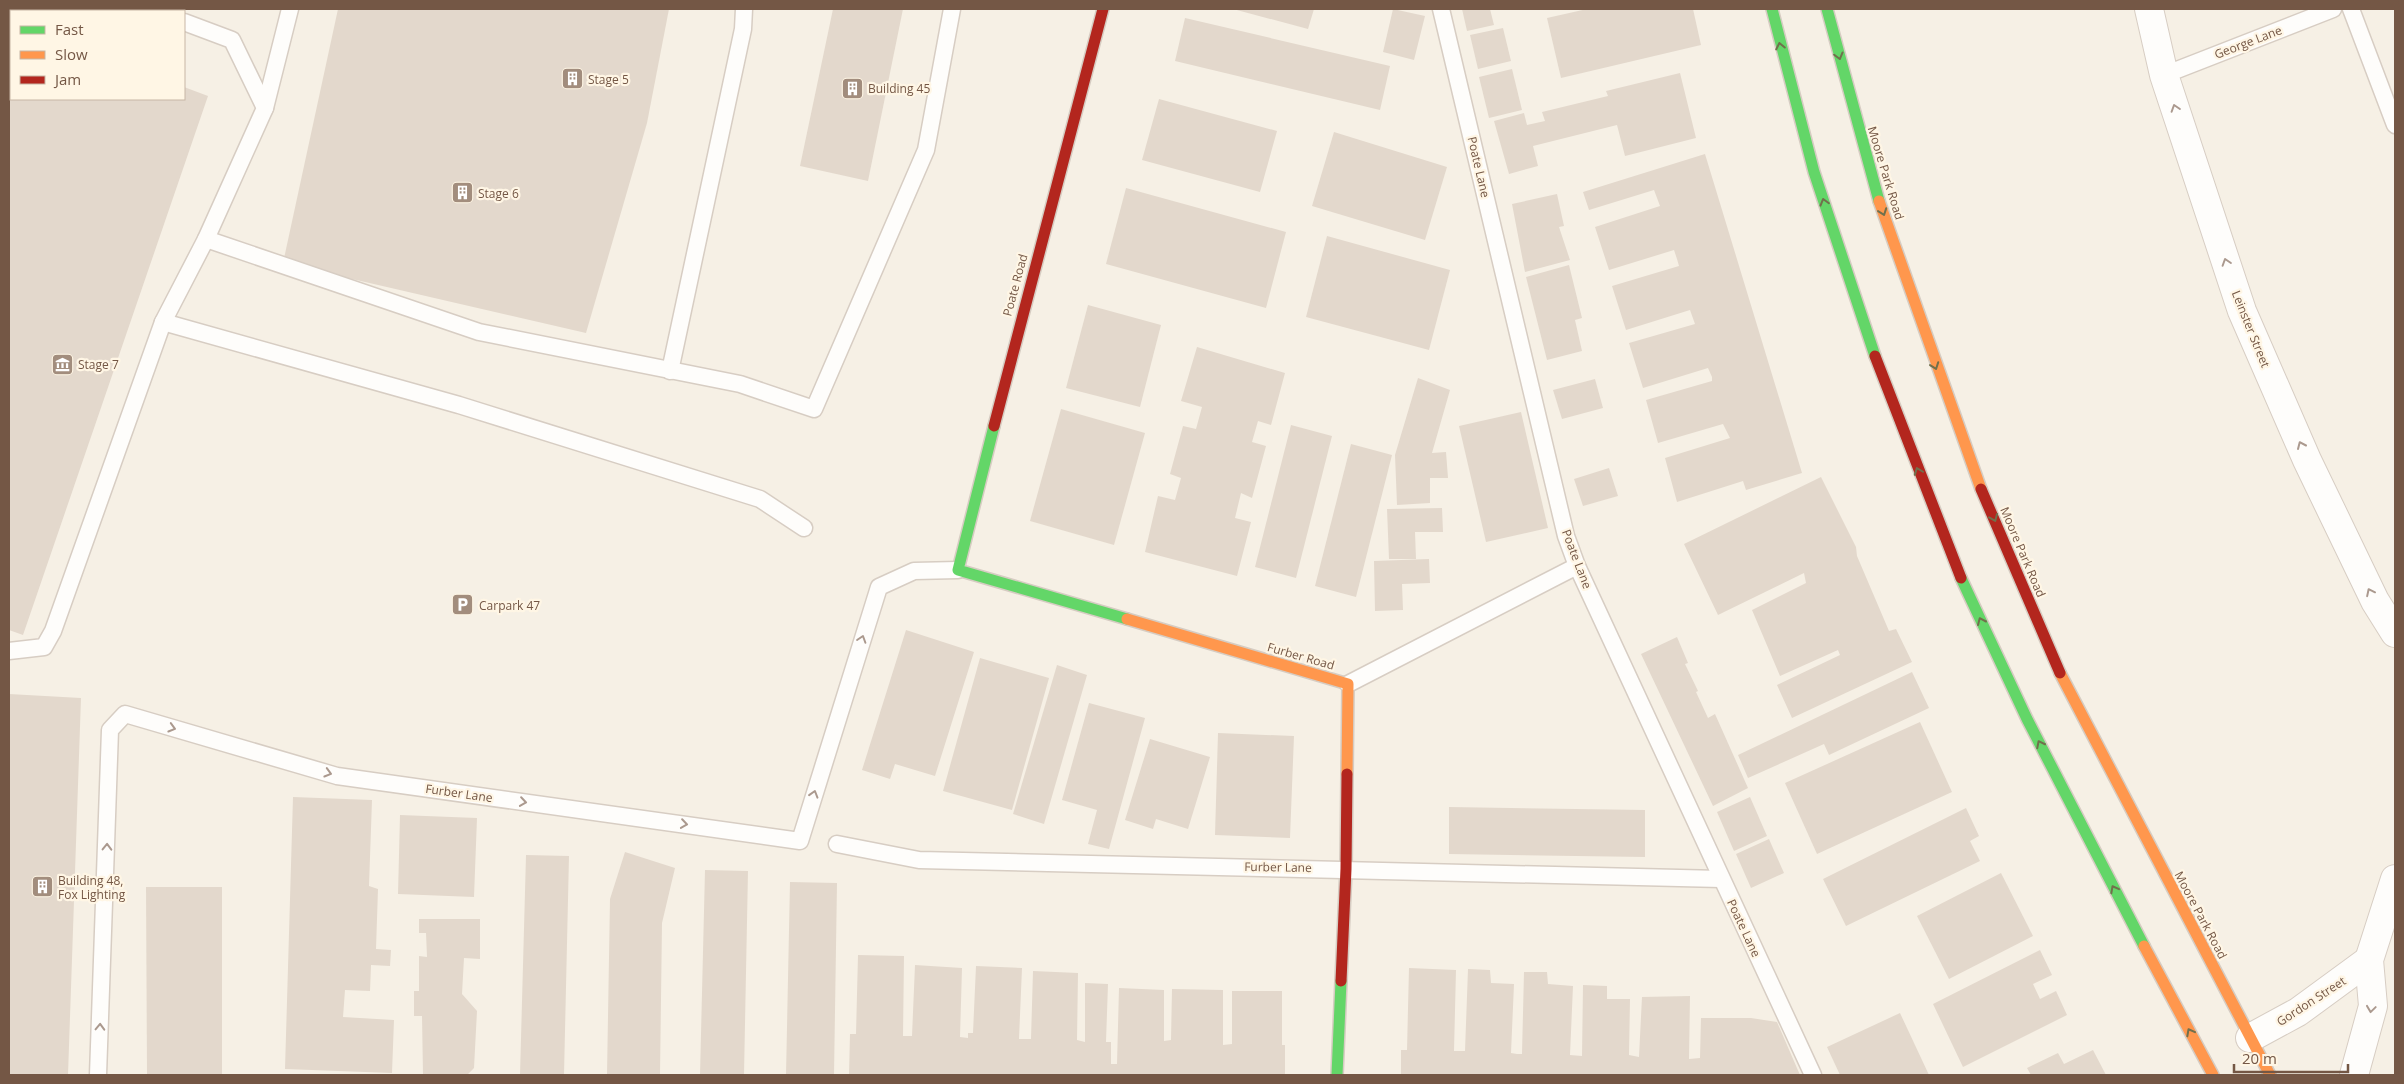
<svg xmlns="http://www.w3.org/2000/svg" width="2404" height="1084" font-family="'Open Sans',sans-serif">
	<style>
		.building { fill: #e3d8cc }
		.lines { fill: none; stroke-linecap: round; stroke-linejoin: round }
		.lane-casing { stroke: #d7cdc3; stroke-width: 19 }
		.street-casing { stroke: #d7cdc3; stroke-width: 30 }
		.fast-casing { stroke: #d6ccc2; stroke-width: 14 }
		.slow-casing { stroke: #d6ccc2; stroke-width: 14 }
		.jam-casing { stroke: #d6ccc2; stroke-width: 14 }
		.lane { stroke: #fefdfb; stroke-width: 16 }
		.street { stroke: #fefdfb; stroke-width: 28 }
		.fast { stroke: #63d668; stroke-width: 11 }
		.slow { stroke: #ff974d; stroke-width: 11 }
		.jam { stroke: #b3261e; stroke-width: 11 }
		.oneway { stroke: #71704c }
		.oneway2 { stroke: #ab998e }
		.labels { text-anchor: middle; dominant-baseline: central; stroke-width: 4.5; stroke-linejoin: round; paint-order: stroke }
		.street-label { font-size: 12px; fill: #745745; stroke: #fff6e5 }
		.poi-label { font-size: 12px; fill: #745745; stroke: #fff6e5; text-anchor: start }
	</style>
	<rect width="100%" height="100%" fill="#f6f0e5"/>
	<g class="building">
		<polygon points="338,9 669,9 647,123 586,333 283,263"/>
		<polygon points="833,9 903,9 868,181 800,166"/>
		<polygon points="1233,9 1314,9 1308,29"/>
		<polygon points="1393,9 1425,16 1414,60 1383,52"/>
		<polygon points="1462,9 1490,9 1494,25 1467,31"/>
		<polygon points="1587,9 1693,9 1701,45 1561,78 1547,18"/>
		<polygon points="1185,18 1390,66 1380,110 1175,61"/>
		<polygon points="9,21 11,22 11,99 184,99 184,87 208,96 23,635 9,630"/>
		<polygon points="1503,28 1511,61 1478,69 1470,35"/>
		<polygon points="1512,69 1522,110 1489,118 1479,77"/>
		<polygon points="1680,73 1696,138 1625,156 1617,125 1533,146 1538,166 1509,174 1494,121 1524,113 1527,125 1545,121 1542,112 1608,96 1606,91"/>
		<polygon points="1159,99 1277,131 1260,192 1142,160"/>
		<polygon points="1334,132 1447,167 1425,240 1312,206"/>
		<polygon points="1705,154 1802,473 1746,490 1743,481 1677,502 1665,458 1730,438 1723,424 1658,443 1646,400 1712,381 1712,377 1708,368 1643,388 1629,343 1695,324 1690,310 1626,330 1612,286 1679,266 1677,259 1674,250 1609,270 1595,227 1660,206 1654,190 1589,210 1583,192"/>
		<polygon points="1126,188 1286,232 1266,308 1106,264"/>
		<polygon points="1557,194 1564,226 1559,227 1570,260 1525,272 1512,204"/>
		<polygon points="1327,236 1450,270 1429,350 1306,317"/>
		<polygon points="1569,265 1582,318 1575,320 1582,351 1547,360 1526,277"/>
		<polygon points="1088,305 1161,325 1140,407 1066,388"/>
		<polygon points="1197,347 1285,373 1271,425 1258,421 1252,442 1266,446 1252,498 1241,493 1235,518 1251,522 1237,576 1145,552 1158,496 1175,500 1181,478 1170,474 1183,426 1196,429 1202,407 1181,401"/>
		<polygon points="1418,378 1450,390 1432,453 1446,452 1448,478 1430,478 1430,503 1397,505 1395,455"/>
		<polygon points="1595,379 1603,408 1562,419 1553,390"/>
		<polygon points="1061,409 1145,433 1114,545 1030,521"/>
		<polygon points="1521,412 1548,528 1486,542 1459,426"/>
		<polygon points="1291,425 1332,436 1296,578 1255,567"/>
		<polygon points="1351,444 1392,455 1356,597 1315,586"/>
		<polygon points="1609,468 1618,496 1583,506 1574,479"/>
		<polygon points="1821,477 1856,547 1857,556 1889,631 1896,629 1912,662 1792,718 1777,685 1840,655 1838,650 1780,676 1752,610 1806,583 1804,573 1718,615 1684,544"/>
		<polygon points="1442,508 1443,532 1415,532 1416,559 1389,559 1387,509"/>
		<polygon points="1429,559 1430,583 1402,584 1403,610 1375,611 1374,561"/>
		<polygon points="906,630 974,652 935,776 895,764 890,779 862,770"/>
		<polygon points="1677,637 1688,663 1685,664 1698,691 1696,692 1708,718 1715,714 1748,788 1713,806 1641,654"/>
		<polygon points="980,658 1049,678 1012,810 943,791"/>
		<polygon points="1057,665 1087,675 1044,824 1013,814"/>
		<polygon points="1912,672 1929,708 1829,755 1824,744 1748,778 1738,755"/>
		<polygon points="9,694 81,698 68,1075 9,1075"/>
		<polygon points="1089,703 1145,718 1109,849 1088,844 1097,810 1062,800"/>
		<polygon points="1920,722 1952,792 1817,854 1785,783"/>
		<polygon points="1218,733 1294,736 1290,838 1215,835"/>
		<polygon points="1150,739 1210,757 1188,829 1156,819 1153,829 1125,820"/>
		<polygon points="293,797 372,800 369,886 378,889 376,949 391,950 390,966 371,965 370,991 345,990 343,1017 394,1020 392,1073 285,1069"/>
		<polygon points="1750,797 1767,836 1734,851 1717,812"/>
		<polygon points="1449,807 1645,810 1645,857 1449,854"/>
		<polygon points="1966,808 1979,836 1970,841 1980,861 1846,926 1823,879"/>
		<polygon points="400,815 477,818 474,897 398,894"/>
		<polygon points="1769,839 1784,873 1751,888 1736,854"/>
		<polygon points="625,852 675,868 662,923 660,1075 607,1075 610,899"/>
		<polygon points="526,855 569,856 564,1075 520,1075"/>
		<polygon points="705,870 748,871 744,1075 700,1075"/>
		<polygon points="2001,873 2033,936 1949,979 1917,916"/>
		<polygon points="790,882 837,883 834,1075 786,1075"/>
		<polygon points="146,887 222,887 222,1075 147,1075"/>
		<polygon points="419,919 480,919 480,959 464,958 462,994 477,1011 474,1068 467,1075 423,1075 422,1016 414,1016 414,991 419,991 419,956 427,957 426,933 419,933"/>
		<polygon points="2040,950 2052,975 2033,984 2040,999 2056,991 2067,1015 1963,1067 1933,1004"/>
		<polygon points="858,955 904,956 903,1036 912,1036 915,965 962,968 960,1037 968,1038 968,1033 973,1033 976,966 1022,968 1019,1039 1031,1039 1033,971 1078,973 1077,1040 1085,1042 1085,983 1108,984 1106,1042 1111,1042 1111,1064 1117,1064 1119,988 1164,990 1164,1041 1171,1040 1172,989 1223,990 1223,1045 1232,1044 1232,991 1282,991 1282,1045 1285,1045 1285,1075 849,1075 850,1034 856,1034"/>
		<polygon points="1409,968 1456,970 1454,1051 1465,1051 1468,969 1490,970 1491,983 1514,984 1511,1053 1517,1054 1522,1054 1524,972 1547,972 1548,984 1573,986 1570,1055 1582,1056 1583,985 1607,986 1607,999 1630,999 1629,1055 1639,1057 1642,997 1690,996 1689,1059 1700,1058 1701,1018 1751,1018 1777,1022 1800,1075 1401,1075 1401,1050 1407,1050"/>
		<polygon points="1900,1013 1929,1075 1840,1075 1827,1047"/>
		<polygon points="2093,1050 2106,1075 2031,1075 2027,1068 2058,1053 2064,1064"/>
	</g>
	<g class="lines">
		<defs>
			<g id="lane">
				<polyline points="148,9 155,11"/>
				<polyline points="1441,9 1566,536 1577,566 1813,1075"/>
				<polyline points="2351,9 2395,125"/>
				<polyline points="2164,75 2333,9"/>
				<polyline points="265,108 290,9"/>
				<polyline points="206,239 479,332 740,384 814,409 926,150 952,9"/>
				<polyline points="163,322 459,405 760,499 804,528"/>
				<polyline points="670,371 743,29 744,9"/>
				<polyline points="9,651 44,647 53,631 163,322 206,239 265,108 232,40 184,22"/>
				<polyline points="1348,684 1577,566"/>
				<polyline points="837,844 919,860 1721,879"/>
				<polyline points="98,1075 110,730 125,714 337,776 800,841 879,587 914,571 958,570"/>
			</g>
			<g id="street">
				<polyline points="2149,9 2164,75 2242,311 2307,460 2375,601 2395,633"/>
				<polyline points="2250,1038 2298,1012 2369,960"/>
				<polyline points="2354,1075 2373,1006 2369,960 2395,879"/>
			</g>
			<g id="fast">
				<polyline points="1772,9 1814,172 1875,356"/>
				<polyline points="1827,9 1879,201"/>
				<polyline points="994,426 958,570 1127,619"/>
				<polyline points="1961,578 2027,719 2144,946"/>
				<polyline points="1337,1075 1341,981"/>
			</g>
			<g id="slow">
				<polyline points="1879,201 1981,489"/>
				<polyline points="1127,619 1348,684 1347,774"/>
				<polyline points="2060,673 2270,1075"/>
				<polyline points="2144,946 2213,1075"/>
			</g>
			<g id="jam">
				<polyline points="1875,356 1961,578"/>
				<polyline points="994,426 1103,9"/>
				<polyline points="1981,489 2060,673"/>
				<polyline points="1341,981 1346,869 1347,774"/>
			</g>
		</defs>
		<use href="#lane" class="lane-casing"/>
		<use href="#street" class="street-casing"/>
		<use href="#fast" class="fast-casing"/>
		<use href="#slow" class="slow-casing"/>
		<use href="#jam" class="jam-casing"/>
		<use href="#lane" class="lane"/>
		<use href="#street" class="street"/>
		<use href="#fast" class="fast"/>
		<use href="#slow" class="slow"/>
		<use href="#jam" class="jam"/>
	</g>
	<defs><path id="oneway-chevron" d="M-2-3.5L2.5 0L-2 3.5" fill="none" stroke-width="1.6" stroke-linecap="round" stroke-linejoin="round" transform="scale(1.25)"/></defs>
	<g class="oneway">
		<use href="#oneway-chevron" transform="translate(1780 46) rotate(-102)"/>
		<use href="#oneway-chevron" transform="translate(1839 56) rotate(75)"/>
		<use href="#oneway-chevron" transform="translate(1824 202) rotate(-106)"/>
		<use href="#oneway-chevron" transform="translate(1883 212) rotate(70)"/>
		<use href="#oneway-chevron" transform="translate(1935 366) rotate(70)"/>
		<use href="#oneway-chevron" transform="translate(1918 471) rotate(-111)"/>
		<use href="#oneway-chevron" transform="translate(1994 518) rotate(67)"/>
		<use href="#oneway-chevron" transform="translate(1981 621) rotate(-114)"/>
		<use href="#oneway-chevron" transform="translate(2040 744) rotate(-117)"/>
		<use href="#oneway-chevron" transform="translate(2114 889) rotate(-118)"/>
		<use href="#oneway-chevron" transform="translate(2190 1032) rotate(-118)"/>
	</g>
	<g class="oneway2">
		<use href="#oneway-chevron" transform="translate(2175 108) rotate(-108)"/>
		<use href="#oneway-chevron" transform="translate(2226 262) rotate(-108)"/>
		<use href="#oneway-chevron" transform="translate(2301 445) rotate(-114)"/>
		<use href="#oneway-chevron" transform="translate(2370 592) rotate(-116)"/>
		<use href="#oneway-chevron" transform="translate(862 639) rotate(-72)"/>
		<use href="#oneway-chevron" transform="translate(172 728) rotate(16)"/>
		<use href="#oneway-chevron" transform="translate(328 773) rotate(16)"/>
		<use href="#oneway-chevron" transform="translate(814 794) rotate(-73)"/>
		<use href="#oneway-chevron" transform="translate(523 802) rotate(8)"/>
		<use href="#oneway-chevron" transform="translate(684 824) rotate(8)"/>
		<use href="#oneway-chevron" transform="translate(107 847) rotate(-89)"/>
		<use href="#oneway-chevron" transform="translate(2371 1009) rotate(98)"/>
		<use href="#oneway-chevron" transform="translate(100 1027) rotate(-88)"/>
	</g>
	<defs>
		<symbol id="building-square" viewBox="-11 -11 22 22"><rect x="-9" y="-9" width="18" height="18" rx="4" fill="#a28d7d" stroke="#fff6e5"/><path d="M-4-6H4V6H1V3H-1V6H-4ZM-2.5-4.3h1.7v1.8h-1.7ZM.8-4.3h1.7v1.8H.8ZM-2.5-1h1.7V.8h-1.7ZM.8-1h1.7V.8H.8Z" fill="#fff"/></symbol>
		<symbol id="museum-square" viewBox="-11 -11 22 22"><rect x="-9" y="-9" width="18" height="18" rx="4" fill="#a28d7d" stroke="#fff6e5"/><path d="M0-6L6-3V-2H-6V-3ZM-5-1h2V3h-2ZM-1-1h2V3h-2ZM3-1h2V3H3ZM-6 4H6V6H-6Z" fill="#fff"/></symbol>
		<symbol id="parking-square" viewBox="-11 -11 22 22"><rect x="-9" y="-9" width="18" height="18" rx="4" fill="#a28d7d" stroke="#fff6e5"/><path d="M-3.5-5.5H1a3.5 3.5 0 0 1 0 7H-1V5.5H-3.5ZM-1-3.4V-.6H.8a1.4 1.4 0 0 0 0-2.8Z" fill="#fff"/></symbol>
	</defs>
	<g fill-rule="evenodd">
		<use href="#building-square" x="560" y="66" width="25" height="25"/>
		<use href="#building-square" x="840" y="76" width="25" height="25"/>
		<use href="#building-square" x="450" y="180" width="25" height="25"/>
		<use href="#museum-square" x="50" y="352" width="25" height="25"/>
		<use href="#parking-square" x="450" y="592" width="25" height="25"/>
		<use href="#building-square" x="30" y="874" width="25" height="25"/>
	</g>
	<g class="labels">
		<g class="street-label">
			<text transform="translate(2248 42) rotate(-21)">George Lane</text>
			<text transform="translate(1479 167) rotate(77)">Poate Lane</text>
			<text transform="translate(1886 173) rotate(73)">Moore Park Road</text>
			<text transform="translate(1015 285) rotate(-75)">Poate Road</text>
			<text transform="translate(2251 329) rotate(68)">Leinster Street</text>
			<text transform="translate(2023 552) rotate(67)">Moore Park Road</text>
			<text transform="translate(1577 559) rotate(69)">Poate Lane</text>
			<text transform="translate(1301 656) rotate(16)">Furber Road</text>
			<text transform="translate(459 793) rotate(8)">Furber Lane</text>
			<text transform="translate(1278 867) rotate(1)">Furber Lane</text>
			<text transform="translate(2201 915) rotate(62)">Moore Park Road</text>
			<text transform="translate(1744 928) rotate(65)">Poate Lane</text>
			<text transform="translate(2311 1001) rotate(-33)">Gordon Street</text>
		</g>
		<g class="poi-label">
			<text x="588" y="79">Stage 5</text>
			<text x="868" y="88">Building 45</text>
			<text x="478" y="193">Stage 6</text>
			<text x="78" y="364">Stage 7</text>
			<text x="479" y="605">Carpark 47</text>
			<text x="58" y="880">Building 48,<tspan x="58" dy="14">Fox Lighting</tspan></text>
		</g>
	</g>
	<rect width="2404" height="1084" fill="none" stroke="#745745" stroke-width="20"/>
	<rect x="10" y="10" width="175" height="90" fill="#fff6e5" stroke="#c7b6a5"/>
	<rect x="20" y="26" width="25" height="8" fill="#63d668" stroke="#c7b6a5"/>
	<text x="55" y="35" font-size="15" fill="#745745">Fast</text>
	<rect x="20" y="51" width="25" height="8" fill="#ff974d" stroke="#c7b6a5"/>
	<text x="55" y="60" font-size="15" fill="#745745">Slow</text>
	<rect x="20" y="76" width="25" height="8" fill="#b3261e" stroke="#c7b6a5"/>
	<text x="55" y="85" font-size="15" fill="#745745">Jam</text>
	<path d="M2234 1064v8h114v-8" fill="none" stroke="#745745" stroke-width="2.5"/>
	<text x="2242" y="1064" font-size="15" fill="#745745" stroke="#fff6e5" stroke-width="4" paint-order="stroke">20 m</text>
</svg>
